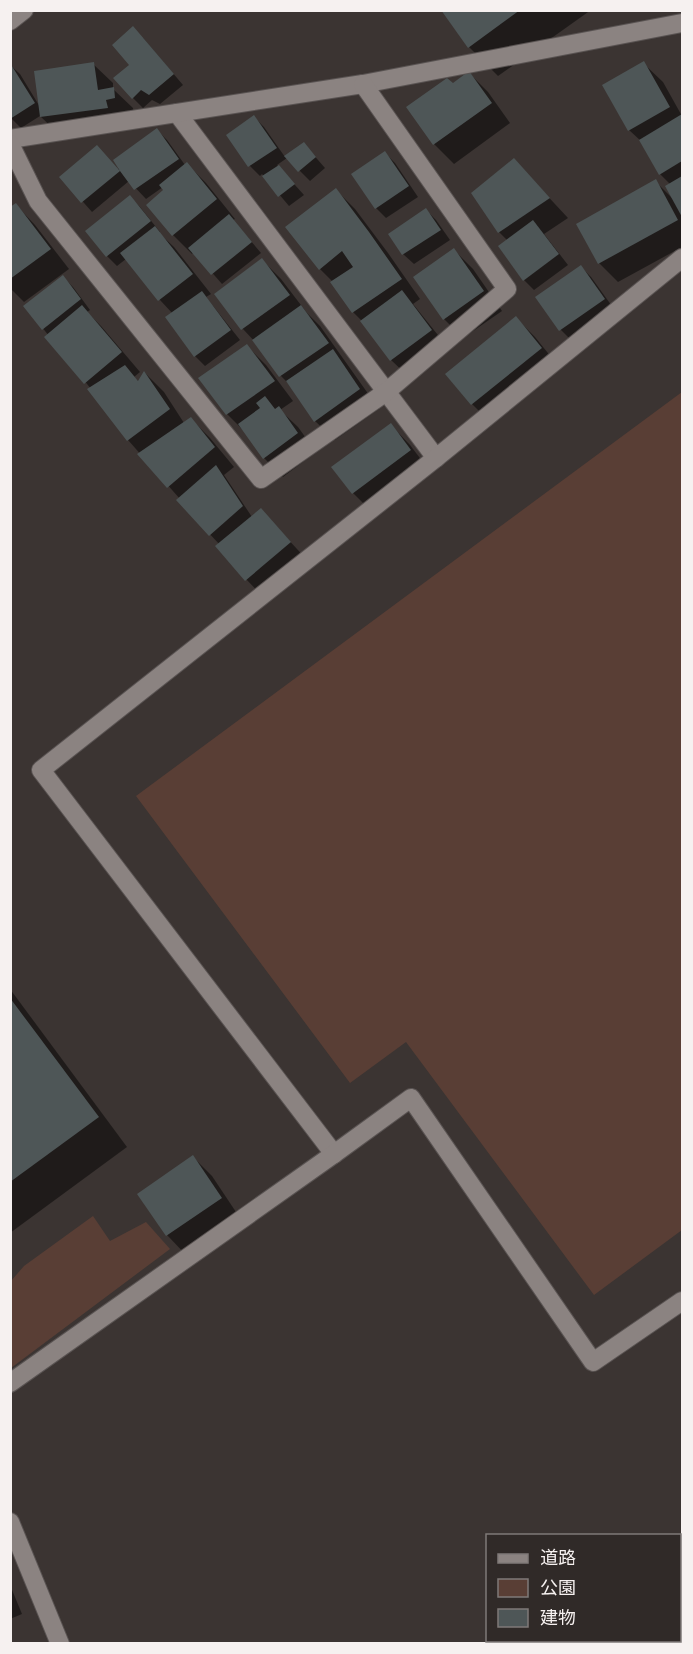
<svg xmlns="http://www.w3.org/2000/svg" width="693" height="1654" font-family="Inter,'Noto Sans JP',sans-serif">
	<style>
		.green { fill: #593e35 }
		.shadow { fill: #0007 }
		.building { fill: #4e5657 }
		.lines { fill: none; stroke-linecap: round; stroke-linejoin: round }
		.minor-casing { stroke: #595352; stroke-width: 20 }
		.minor { stroke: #8b8381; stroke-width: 18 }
	</style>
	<rect width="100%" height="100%" fill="#3b3432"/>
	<g class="green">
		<polygon points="682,392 682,1230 594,1295 406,1042 350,1083 136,796"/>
		<polygon points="93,1216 110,1241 146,1222 170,1249 11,1368 11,1281 24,1266"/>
	</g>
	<g class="shadow">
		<polygon points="443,10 591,10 498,76 469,47"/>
		<polygon points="143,38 183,85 160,104 152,100 143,108 133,98 131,65"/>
		<polygon points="643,63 663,82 682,116 682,247 618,282 599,263 655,181 673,199 671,185 660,174 642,142 629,130"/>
		<polygon points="93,64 113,83 113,89 133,108 134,117 61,136 40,116 21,128 10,117 10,65 20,74 40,107"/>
		<polygon points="469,73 488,92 510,123 454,164 434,144 408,107 453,84"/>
		<polygon points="254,117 264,127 285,157 304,144 325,168 310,181 287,158 277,165 304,195 289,206 262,174 260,176 250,166 228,136"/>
		<polygon points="157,130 167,140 185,165 187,164 206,183 235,219 233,220 261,253 222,284 194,252 192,254 173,235 166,190 163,187 146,199 129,181 92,212 61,177 118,169"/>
		<polygon points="385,153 395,163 418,197 386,218 376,208"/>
		<polygon points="514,160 568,218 544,234 568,265 534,290 524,280 508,241 499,232"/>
		<polygon points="336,190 355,209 388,253 420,299 413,304 450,350 411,379 391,360 363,322 353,312 332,283 333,282 320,269 287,228"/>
		<polygon points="130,197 140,207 160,232 159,233 174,247 211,294 206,297 240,340 205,366 195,356 173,314 160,300 126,259 117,266 107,256"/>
		<polygon points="16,205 35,225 69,269 24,302 10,288 10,209"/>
		<polygon points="426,210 436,220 450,240 414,264 403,254 390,234"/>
		<polygon points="454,250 473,269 502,311 463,338 444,319"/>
		<polygon points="262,260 281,279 307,313 320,326 379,409 335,440 315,421 291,386 281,376 257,344 243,329 216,294"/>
		<polygon points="581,267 591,277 614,309 571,340 561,330 537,297"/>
		<polygon points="63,277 73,287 90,310 87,312 101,326 140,372 134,377 139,382 145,373 164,392 184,423 191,419 210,438 234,467 224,475 252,517 261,510 309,562 265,599 246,579 220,545 178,500 180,499 128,440 91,389 26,307"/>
		<polygon points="516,318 535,337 560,368 492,424 472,404 447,374"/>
		<polygon points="247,346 266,365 293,401 280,410 298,427 316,452 283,477 264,458 246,433 227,414"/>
		<polygon points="391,425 410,445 429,470 372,512 353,493"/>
		<polygon points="10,989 127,1147 10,1233"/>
		<polygon points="193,1157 212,1176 240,1218 186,1255 167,1235 139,1194"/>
		<polygon points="10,1585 22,1614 10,1619"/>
	</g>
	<g class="building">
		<polygon points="441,10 520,10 468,48"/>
		<polygon points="133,26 174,74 149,95 141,90 132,99 113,78 129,65 112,45"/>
		<polygon points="644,61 670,107 628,131 602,85"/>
		<polygon points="94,62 98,90 114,87 115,98 106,100 108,108 40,117 34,71"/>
		<polygon points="10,63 35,103 10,119"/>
		<polygon points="469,71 492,103 433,145 406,107 447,78 453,83"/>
		<polygon points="682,114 682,161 659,175 639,140"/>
		<polygon points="254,115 277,148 248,167 226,135"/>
		<polygon points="157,128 179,159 134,190 120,171 81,203 59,177 97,145 120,171 113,160"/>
		<polygon points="304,142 316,157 298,172 284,156"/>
		<polygon points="385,151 409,186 375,209 351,174"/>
		<polygon points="514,158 550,198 498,233 471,193"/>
		<polygon points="187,162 217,199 172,236 146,205 163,190 159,185"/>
		<polygon points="279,165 295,184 278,197 262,176"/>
		<polygon points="682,176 682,217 665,186"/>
		<polygon points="656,179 678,220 598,264 576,224"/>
		<polygon points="336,188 369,232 402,279 352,313 330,282 353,267 342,251 319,270 285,227"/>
		<polygon points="130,195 151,221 106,257 85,231"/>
		<polygon points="16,203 51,249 10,279 10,207"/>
		<polygon points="426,208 441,230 402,255 388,234"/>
		<polygon points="229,214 252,242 211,275 188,248"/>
		<polygon points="533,220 559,254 523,281 498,246"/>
		<polygon points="155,226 193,274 158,301 120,253"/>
		<polygon points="454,248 484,291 443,320 413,277"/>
		<polygon points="262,258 290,295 241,330 214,294"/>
		<polygon points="581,265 605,299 559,331 535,297"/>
		<polygon points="63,275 81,299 42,330 23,306"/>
		<polygon points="402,290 432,330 390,361 360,321"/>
		<polygon points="202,291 231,330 194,357 165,317"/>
		<polygon points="82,305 122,352 84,384 44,337"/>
		<polygon points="301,305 329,343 279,377 252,340"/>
		<polygon points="516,316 542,348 471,405 445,374"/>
		<polygon points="247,344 275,381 226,415 198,378"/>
		<polygon points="333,349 360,389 314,422 286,381"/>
		<polygon points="125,365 138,381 144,371 170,409 127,441 87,389"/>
		<polygon points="265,396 275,409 279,406 298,433 263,459 238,424 260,408 256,403"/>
		<polygon points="191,417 215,447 167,488 137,454"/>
		<polygon points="391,423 411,450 352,494 331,467"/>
		<polygon points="216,465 243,506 209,536 176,500"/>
		<polygon points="261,508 291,542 245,581 215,546"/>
		<polygon points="10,998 99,1117 10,1182"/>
		<polygon points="193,1155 222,1198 166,1236 137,1194"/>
	</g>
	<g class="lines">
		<defs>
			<g id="minor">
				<polyline points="10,21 24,10"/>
				<polyline points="177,113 436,458"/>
				<polyline points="10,139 363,84 682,23"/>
				<polyline points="10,144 38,201 261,479 386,392 507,289 363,84"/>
				<polyline points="334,1154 41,770 436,458 682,258"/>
				<polyline points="10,1383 334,1154 411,1098 593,1362 682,1301"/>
				<polyline points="10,1522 60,1644"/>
			</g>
		</defs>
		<use href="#minor" class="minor-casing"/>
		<use href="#minor" class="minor"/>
	</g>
	<rect width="693" height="1654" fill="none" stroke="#f6f1f0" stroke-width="24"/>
	<rect x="486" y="1534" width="195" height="108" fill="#302a28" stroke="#7f7a78" stroke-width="1.5"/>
	<rect x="498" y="1554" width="30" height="9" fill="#8b8381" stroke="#7f7a78" stroke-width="1.5"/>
	<text x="540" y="1564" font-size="18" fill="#f6f1f0">道路</text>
	<rect x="498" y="1579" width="30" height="18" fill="#593e35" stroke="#7f7a78" stroke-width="1.5"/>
	<text x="540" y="1594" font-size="18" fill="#f6f1f0">公園</text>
	<rect x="498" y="1609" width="30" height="18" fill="#4e5657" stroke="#7f7a78" stroke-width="1.5"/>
	<text x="540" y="1624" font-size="18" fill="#f6f1f0">建物</text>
</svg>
